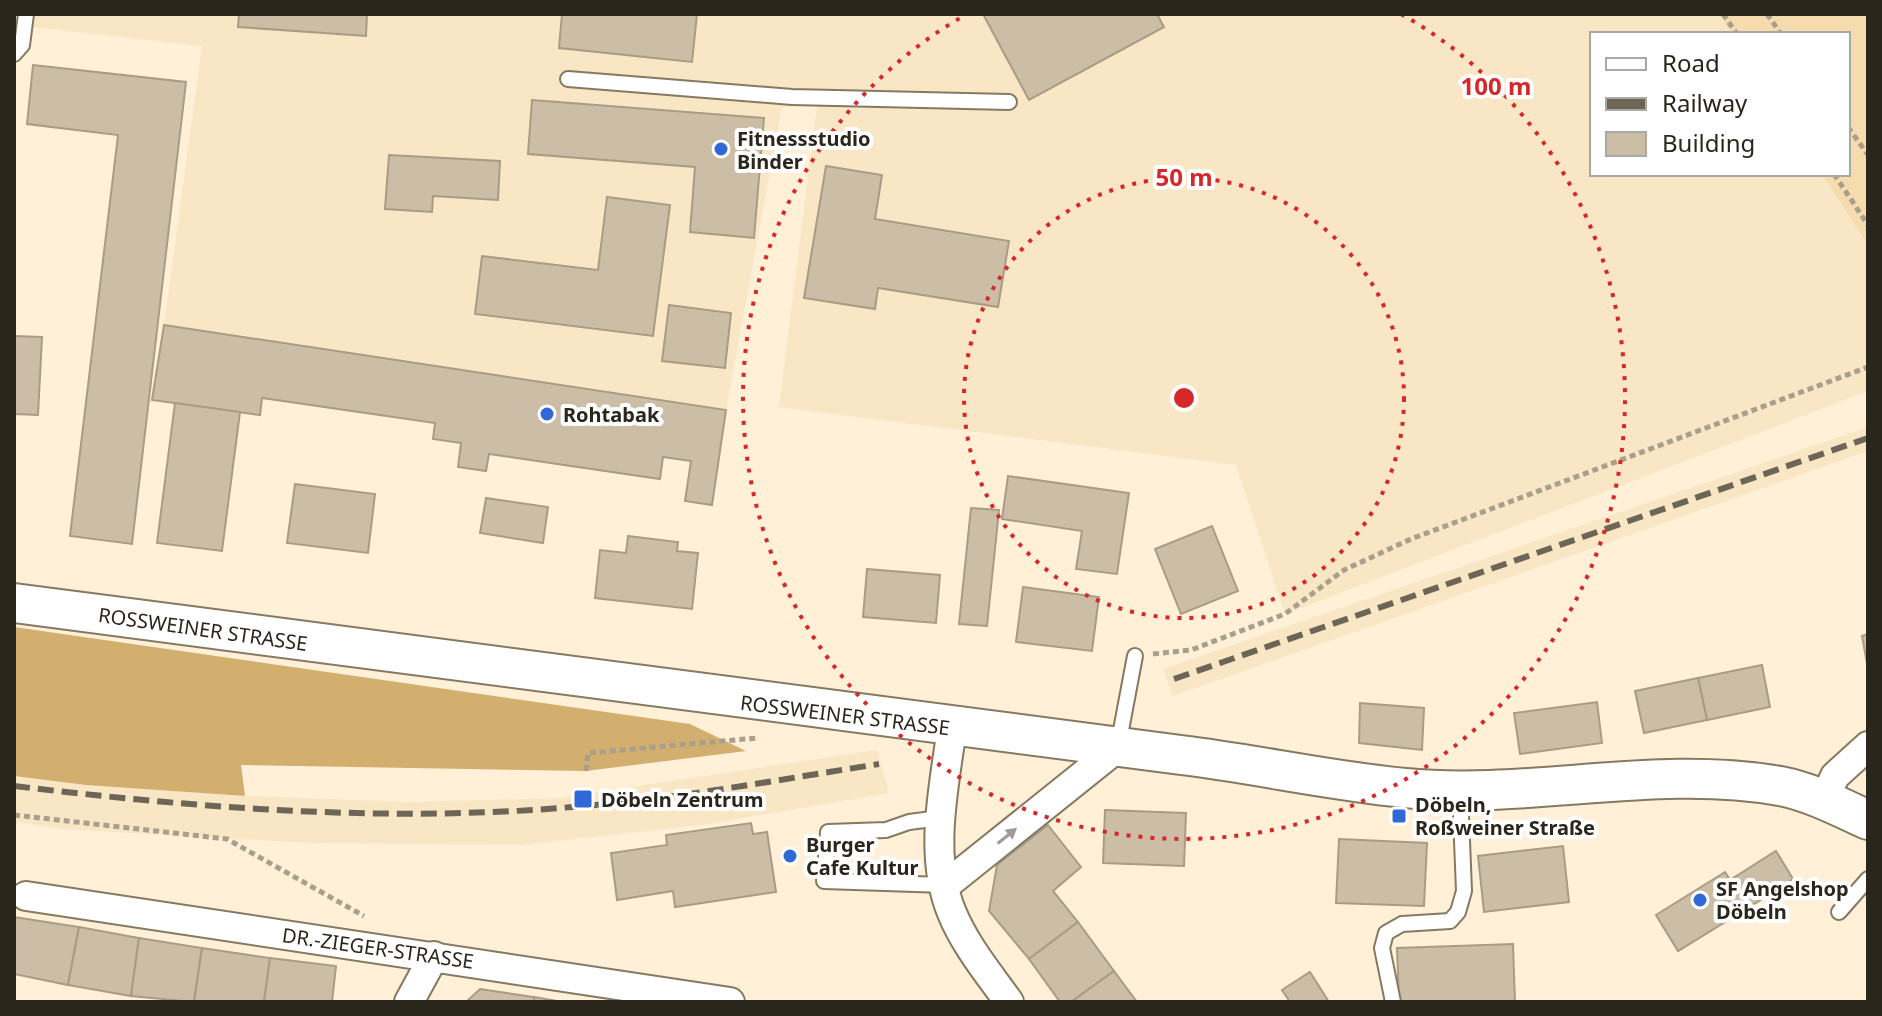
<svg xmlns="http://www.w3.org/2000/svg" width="1882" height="1016" font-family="'Noto Sans',sans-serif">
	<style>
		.built { fill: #f8e6c5 }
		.green { fill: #f5dbad }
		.forest { fill: #d2af6e }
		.building { fill: #ccbea6; stroke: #aa9c84; stroke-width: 2 }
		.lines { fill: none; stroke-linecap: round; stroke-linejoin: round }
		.service-casing { stroke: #867962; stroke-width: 18 }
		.minor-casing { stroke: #867962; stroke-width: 32 }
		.secondary-casing { stroke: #867962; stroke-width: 42 }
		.path { stroke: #aa9f8c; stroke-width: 5; stroke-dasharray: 6 4; stroke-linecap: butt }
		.service { stroke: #fff; stroke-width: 14 }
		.minor { stroke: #fff; stroke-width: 28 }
		.secondary { stroke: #fff; stroke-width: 38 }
		.rail { stroke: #6d6556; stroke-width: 6; stroke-dasharray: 16 8; stroke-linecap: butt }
		.oneway { fill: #a09d99 }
		.ring { fill: none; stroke: #d62828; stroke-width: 4; stroke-dasharray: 4 8 }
		.poi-dot { fill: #3069d7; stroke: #fff; stroke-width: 3 }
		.labels { text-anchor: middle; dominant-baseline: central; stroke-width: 8; stroke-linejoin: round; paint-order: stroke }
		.poi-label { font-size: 20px; font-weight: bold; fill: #2b261c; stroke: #fff; text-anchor: start }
		.street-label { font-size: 20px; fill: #2b261c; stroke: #fff }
		.centre { fill: #d62828; stroke: #fff; stroke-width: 4 }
		.ring-label { font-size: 24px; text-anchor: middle; font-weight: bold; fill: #d62828; stroke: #fff; stroke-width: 8; stroke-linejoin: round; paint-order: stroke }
	</style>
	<rect width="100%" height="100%" fill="#fff0d7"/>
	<g class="built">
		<polygon points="14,14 1719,14 1732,34 1592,34 1592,174 1822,174 1868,245 1868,391 1285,614 1236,465 779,407 817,105 782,107 726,410 164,325 202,46 14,25"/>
		<polygon points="1868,427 1868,451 1173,696 1163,669"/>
		<polygon points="877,750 889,793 709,824 520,845 312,843 62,829 14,822 14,776 86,785 245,796 411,802 559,798"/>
	</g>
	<polygon class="green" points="1719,14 1868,14 1868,245 1822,174 1848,174 1848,34 1732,34"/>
	<polygon class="forest" points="14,627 690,724 746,751 586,771 241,765 245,796 86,785 14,776"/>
	<g class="building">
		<polygon points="239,14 367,14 366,36 238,27"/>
		<polygon points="562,14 697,14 692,62 559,48"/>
		<polygon points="983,14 1157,14 1164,27 1029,100"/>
		<polygon points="33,65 186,82 132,544 70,536 118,135 27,124"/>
		<polygon points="532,100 764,118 754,238 690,232 695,167 528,154"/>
		<polygon points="389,155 500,161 498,200 433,196 432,212 385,209"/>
		<polygon points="826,166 882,175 875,219 1009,241 998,307 878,288 875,309 804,298"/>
		<polygon points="607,197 670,205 653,336 475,314 482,256 598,270"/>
		<polygon points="669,305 731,313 725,368 662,361"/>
		<polygon points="164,325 726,410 712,505 685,501 691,461 663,457 660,479 489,454 486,471 458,467 461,443 433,439 435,423 262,398 260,415 152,400"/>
		<polygon points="14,336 42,337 38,415 14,414"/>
		<polygon points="175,403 240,412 222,551 157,543"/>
		<polygon points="1008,476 1129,493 1117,574 1076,569 1082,531 1002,519"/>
		<polygon points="295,484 375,494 368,553 287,543"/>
		<polygon points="486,498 548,507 543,543 480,533"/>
		<polygon points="971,508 999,510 987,626 959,624"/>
		<polygon points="1212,526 1238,591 1181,614 1155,549"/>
		<polygon points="628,536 678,542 677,551 698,553 692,609 595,598 600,550 626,553"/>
		<polygon points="867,569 940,575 936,623 863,617"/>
		<polygon points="1023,587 1099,597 1092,651 1016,642"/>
		<polygon points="1868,634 1868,669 1862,636"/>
		<polygon points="1762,665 1770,707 1707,720 1698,678"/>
		<polygon points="1698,678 1707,720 1644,733 1635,691"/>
		<polygon points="1597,702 1602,743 1520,754 1514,713"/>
		<polygon points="1360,703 1424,708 1422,750 1359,743"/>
		<polygon points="1105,810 1186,813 1184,866 1103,863"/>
		<polygon points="751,823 753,834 767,832 776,892 675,907 673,891 617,900 611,853 667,845 666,835"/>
		<polygon points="1048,825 1081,867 1053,891 1078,922 1029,959 989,911 997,865"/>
		<polygon points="1339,839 1427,843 1424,906 1336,903"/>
		<polygon points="1563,846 1569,902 1484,912 1478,856"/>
		<polygon points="1776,851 1793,879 1748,908 1730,880"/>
		<polygon points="1725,872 1748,908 1678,951 1656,915"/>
		<polygon points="14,917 79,927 68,985 14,974"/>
		<polygon points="1078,922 1114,971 1071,1002 1060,1002 1029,959"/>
		<polygon points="79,927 139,938 131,996 68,985"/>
		<polygon points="139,938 202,948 194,1002 131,996"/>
		<polygon points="1513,944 1515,1002 1399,1002 1397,948"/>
		<polygon points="202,948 270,958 264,1002 194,1002"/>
		<polygon points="270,958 336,966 332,1002 264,1002"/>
		<polygon points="1114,971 1137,1002 1071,1002"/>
		<polygon points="1310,972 1329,1002 1290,1002 1282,990"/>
		<polygon points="480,989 534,997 534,1002 466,1002"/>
		<polygon points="534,997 563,1002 534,1002"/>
	</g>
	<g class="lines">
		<defs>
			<g id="service">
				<polyline points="14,54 22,45 26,14"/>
				<polyline points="568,79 792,97 1009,102"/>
				<polyline points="1118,746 1135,656"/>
				<polyline points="940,818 909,822 886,830 828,832 824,881 945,885"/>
				<polyline points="1839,912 1868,879"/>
				<polyline points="1393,1002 1382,948 1386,933 1402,924 1450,921 1458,912 1464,891 1460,790"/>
			</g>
			<g id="minor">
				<path d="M952,728C944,787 928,856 952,913C965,945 989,974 1009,1002"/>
				<polyline points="1824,800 1835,776 1868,746"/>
				<polyline points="946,885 1117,748"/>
				<polyline points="26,896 730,1002"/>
				<polyline points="409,1002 434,956"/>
			</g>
			<path id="secondary" d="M14,603C403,656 792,708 1181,755C1256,764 1330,781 1405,788C1530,800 1656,764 1780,786C1811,792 1840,807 1868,820"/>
		</defs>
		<use href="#service" class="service-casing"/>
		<use href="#minor" class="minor-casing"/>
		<use href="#secondary" class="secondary-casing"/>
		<g class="path">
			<polyline points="1723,14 1737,34"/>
			<polyline points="1767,14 1781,34"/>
			<polyline points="1848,127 1868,155"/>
			<polyline points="1834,174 1868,225"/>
			<polyline points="1153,654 1191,650 1285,614 1344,570 1411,539 1868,367"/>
			<polyline points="586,771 588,753 757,738"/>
			<polyline points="14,815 227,839 364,916"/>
		</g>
		<use href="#service" class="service"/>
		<use href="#minor" class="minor"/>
		<use href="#secondary" class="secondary"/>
		<g class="rail">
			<polyline points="1174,679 1868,438"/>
			<path d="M14,786C198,808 387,823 572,807C675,799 777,780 879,764"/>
		</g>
	</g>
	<defs><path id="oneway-solid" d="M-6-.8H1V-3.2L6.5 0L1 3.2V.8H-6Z" transform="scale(2)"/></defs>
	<use class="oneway" href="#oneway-solid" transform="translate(1007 836) rotate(-39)"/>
	<g class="ring">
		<circle cx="1184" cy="398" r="220"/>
		<path d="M1401 14A441 441 0 1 1 967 14"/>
	</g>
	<g class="poi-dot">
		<circle cx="721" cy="149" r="8"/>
		<circle cx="547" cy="414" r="8"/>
		<rect x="573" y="789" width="20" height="20" rx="4"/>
		<rect x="1391" y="808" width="16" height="16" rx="4"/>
		<circle cx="790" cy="856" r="8"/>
		<circle cx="1700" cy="900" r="8"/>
	</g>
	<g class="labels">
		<g class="poi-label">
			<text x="737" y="138">Fitnessstudio<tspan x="737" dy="23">Binder</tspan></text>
			<text x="563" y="414">Rohtabak</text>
			<text x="601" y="799">Döbeln Zentrum</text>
			<text x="1415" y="804">Döbeln,<tspan x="1415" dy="23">Roßweiner Straße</tspan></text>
			<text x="806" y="844">Burger<tspan x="806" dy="23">Cafe Kultur</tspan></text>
			<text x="1716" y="888">SF Angelshop<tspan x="1716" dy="23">Döbeln</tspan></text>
		</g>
		<g class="street-label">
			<text transform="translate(203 629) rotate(8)">ROSSWEINER STRASSE</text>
			<text transform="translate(845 715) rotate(7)">ROSSWEINER STRASSE</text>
			<text transform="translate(378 948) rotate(8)">DR.-ZIEGER-STRASSE</text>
		</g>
	</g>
	<circle cx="1184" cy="398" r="12" class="centre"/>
	<g class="ring-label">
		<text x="1496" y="95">100 m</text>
		<text x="1184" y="186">50 m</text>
	</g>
	<rect width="1882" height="1016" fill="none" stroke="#2b261c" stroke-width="32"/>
	<rect x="1590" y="32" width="260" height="144" fill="#ffffff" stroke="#aaa8a4" stroke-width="2"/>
	<rect x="1606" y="58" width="40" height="12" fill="#ffffff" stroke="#aaa8a4" stroke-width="2"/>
	<text x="1662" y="72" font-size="24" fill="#2b261c">Road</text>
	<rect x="1606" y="98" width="40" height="12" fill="#6d6556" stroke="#aaa8a4" stroke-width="2"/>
	<text x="1662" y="112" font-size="24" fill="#2b261c">Railway</text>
	<rect x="1606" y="132" width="40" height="24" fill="#ccbea6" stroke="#aaa8a4" stroke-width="2"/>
	<text x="1662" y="152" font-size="24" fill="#2b261c">Building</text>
</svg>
